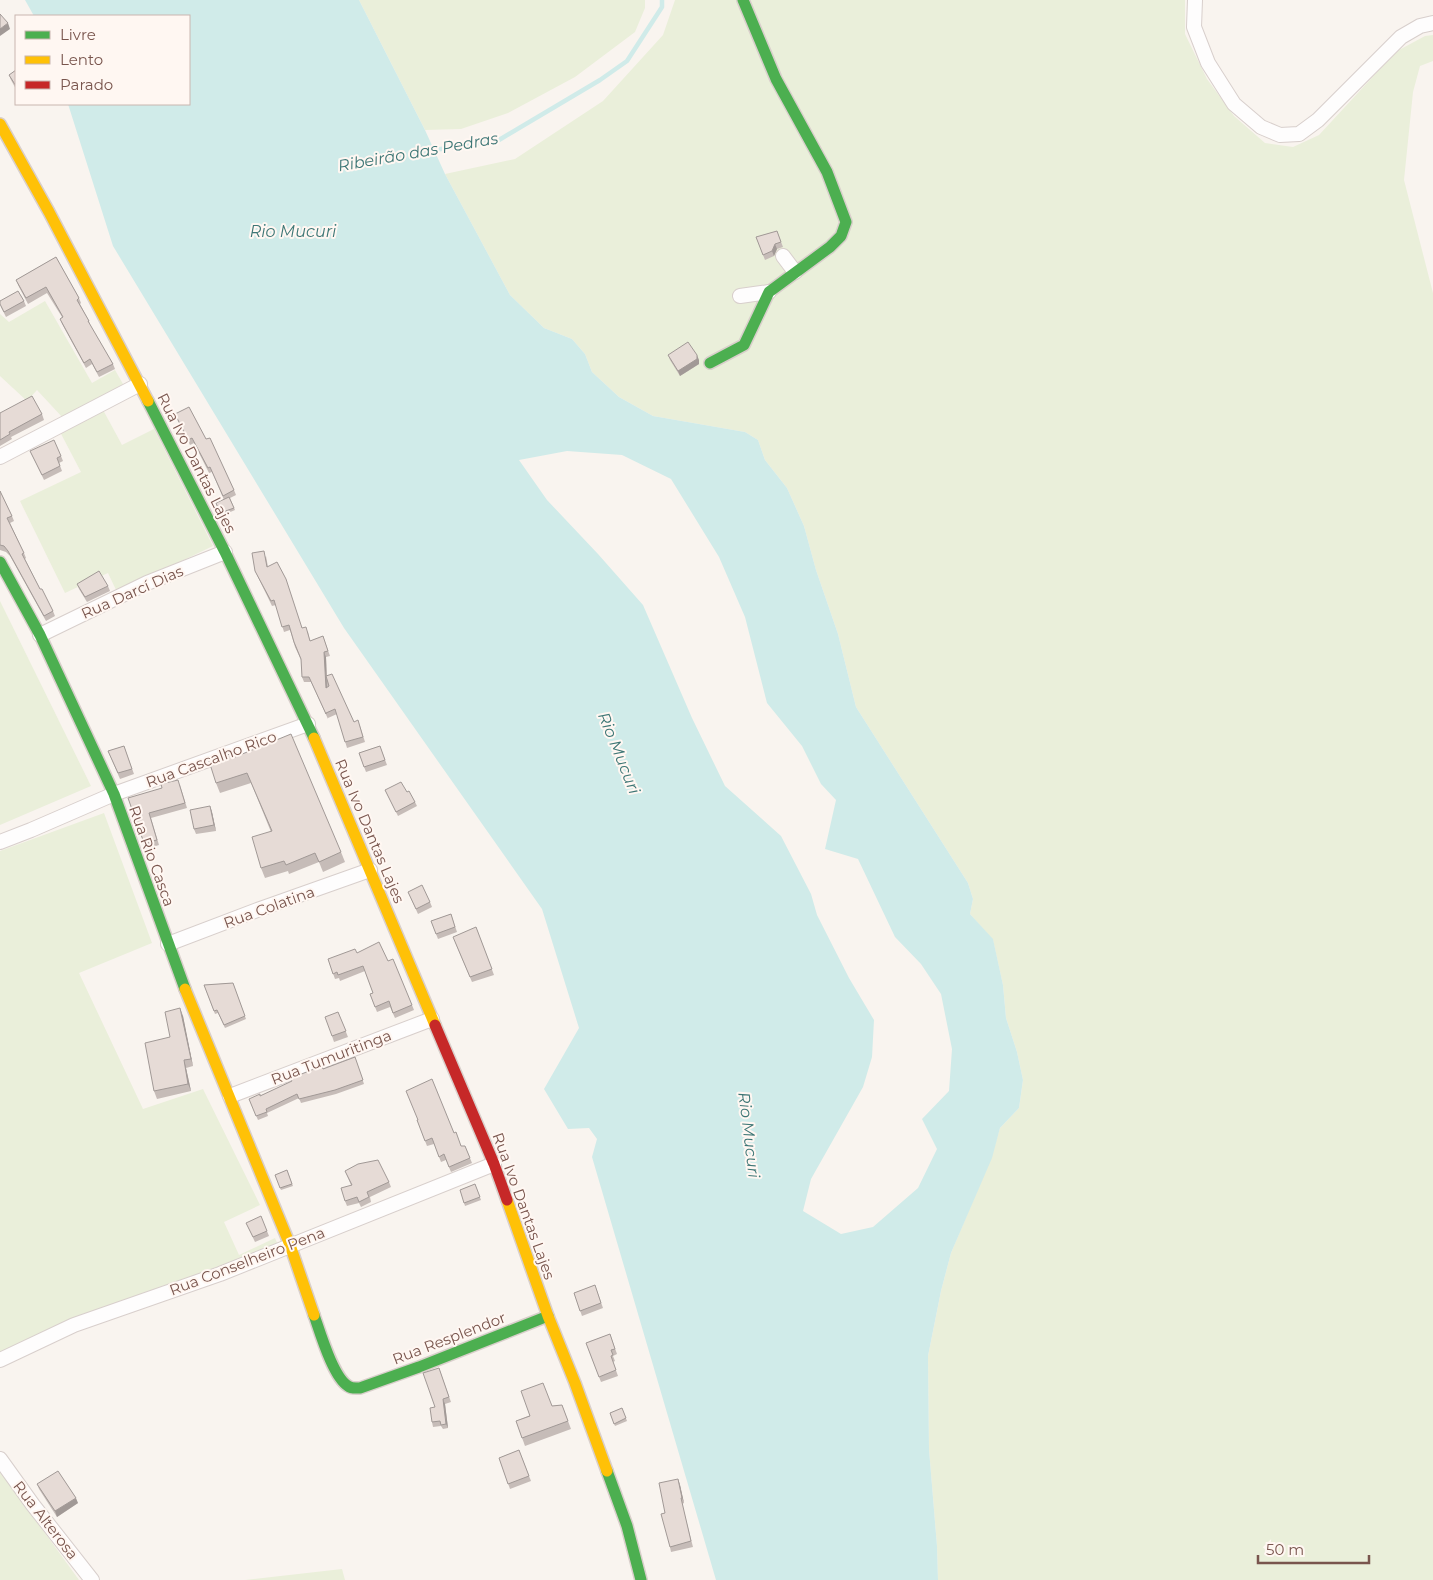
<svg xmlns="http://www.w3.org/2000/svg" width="1433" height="1580" font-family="Montserrat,sans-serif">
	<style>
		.green { fill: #eaefda }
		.water { fill: #d0ebe9; fill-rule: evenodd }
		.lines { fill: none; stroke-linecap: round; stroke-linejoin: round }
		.stream { stroke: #d0ebe9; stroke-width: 4.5 }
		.street-casing { stroke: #d8cfcc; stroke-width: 16 }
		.fast-casing { stroke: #d9cfcb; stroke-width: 14 }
		.slow-casing { stroke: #d9cfcb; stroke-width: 14 }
		.jam-casing { stroke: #d9cfcb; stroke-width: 14 }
		.street { stroke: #fefdfd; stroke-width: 14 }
		.fast { stroke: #4caf50; stroke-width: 11 }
		.slow { stroke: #ffc107; stroke-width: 11 }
		.jam { stroke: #c62828; stroke-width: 11 }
		.wall { fill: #c6bcb8 }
		.shaded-wall { fill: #a19996 }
		.building { fill: #e6dbd6; stroke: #a19996 }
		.labels { text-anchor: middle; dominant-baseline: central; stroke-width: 4; stroke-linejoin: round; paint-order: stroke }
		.street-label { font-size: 15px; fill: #79554d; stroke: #fff7f2 }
		.water-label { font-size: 16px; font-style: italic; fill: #3d7675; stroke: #fff7f2 }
	</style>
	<rect width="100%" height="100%" fill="#f9f4ef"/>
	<g class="green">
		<polygon points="359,0 645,0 645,8 635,32 575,77 508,113 461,129 425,130"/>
		<polygon points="675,0 1185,0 1185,34 1207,79 1234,116 1265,143 1293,147 1319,135 1380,69 1399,50 1425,36 1433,35 1433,61 1420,66 1413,92 1404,180 1433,293 1433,1580 938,1580 937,1546 929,1449 928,1356 941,1291 951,1253 991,1158 1000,1128 1019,1108 1023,1080 1017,1052 1006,1018 1003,985 993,940 970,914 973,899 968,883 856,707 838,634 816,570 804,526 787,488 765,460 758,440 745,432 653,416 619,397 592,372 585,354 572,339 544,328 510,295 445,174 515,159 603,101 663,35"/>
		<polygon points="45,301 92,383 115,370 123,384 64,419 37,390 27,401 0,376 0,314 9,322"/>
		<polygon points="102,408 122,445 154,429 213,546 117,592 108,573 65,593 20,501 81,472 59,430"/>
		<polygon points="0,601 91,786 0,825"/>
		<polygon points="104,813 152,943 79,973 143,1109 203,1089 260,1205 224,1222 239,1255 275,1238 278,1245 226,1268 109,1305 0,1353 0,851"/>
		<polygon points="0,1471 79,1580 0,1580"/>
		<polygon points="342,1569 345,1580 245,1580"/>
	</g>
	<path class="water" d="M25,0H359L425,130L445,174L510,295L544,328L572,339L585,354L592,372L619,397L653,416L745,432L758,440L765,460L787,488L804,526L816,570L838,634L856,707L968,883L973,899L970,914L993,939L1003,985L1006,1018L1017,1052L1023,1080L1019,1108L1000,1128L992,1158L951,1253L941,1291L928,1356L929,1449L937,1546L938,1580H716L592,1157L597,1139L589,1128L568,1129L544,1089L579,1028L542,909L344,628L113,246L68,104H189V16H34ZM567,451L622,455L671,479L719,557L745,617L767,703L802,746L821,784L836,800L825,849L858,859L895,937L921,964L941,994L952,1049L949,1091L922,1119L937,1149L918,1188L873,1227L841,1234L803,1211L811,1179L863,1087L872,1057L874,1020L849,978L817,915L811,894L781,836L725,786L692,718L643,605L598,554L547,500L519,460Z"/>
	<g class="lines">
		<polyline class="stream" points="428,151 499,140 600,80 627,61 662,7 662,0"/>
		<defs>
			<g id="street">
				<polyline points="1195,0 1194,27 1208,63 1234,104 1261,127 1280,135 1299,134 1318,120 1401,37 1420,26 1433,23"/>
				<polyline points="783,256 795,272"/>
				<polyline points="740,296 769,292"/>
				<polyline points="0,457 140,384"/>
				<polyline points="40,635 147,583 225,552"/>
				<polyline points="0,842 31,830 114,794 308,724"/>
				<polyline points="168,944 260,909 370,870"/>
				<polyline points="230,1096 432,1019"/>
				<polyline points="0,1360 74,1325 220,1274 494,1164"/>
				<polyline points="0,1459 33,1505 92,1580"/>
			</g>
			<g id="fast">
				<polyline points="710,363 744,345 769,292 830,247 841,236 846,222 827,172 776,79 743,0"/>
				<polyline points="148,401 225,552 314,738"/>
				<polyline points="0,562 40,635 114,794 185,989"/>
				<path d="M314,1315C320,1332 333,1377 348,1386C352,1389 356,1388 360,1388L419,1367L548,1316"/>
				<polyline points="607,1471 627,1526 641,1580"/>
			</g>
			<g id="slow">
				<polyline points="0,124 49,212 148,401"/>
				<polyline points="314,738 435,1025"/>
				<polyline points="185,989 290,1245 314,1315"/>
				<polyline points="507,1200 548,1316 575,1383 607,1471"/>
			</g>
			<polyline id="jam" points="435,1025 494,1164 507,1200"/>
		</defs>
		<use href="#street" class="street-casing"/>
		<use href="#fast" class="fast-casing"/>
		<use href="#slow" class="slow-casing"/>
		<use href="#jam" class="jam-casing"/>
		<use href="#street" class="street"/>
		<use href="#fast" class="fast"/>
		<use href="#slow" class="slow"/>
		<use href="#jam" class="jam"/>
	</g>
	<g class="wall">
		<polygon points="16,70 16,89 11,80 9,75"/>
		<polygon points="777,231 783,247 777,249 774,256 765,260 756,237"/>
		<polygon points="56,257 79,298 81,303 80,304 89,321 90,326 113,364 115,369 99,377 92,364 86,368 62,324 60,319 62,317 47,293 28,304 18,285 16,280"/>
		<polygon points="0,301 24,301 26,306 6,317 1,307"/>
		<polygon points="668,355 699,360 699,364 680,376 670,360"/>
		<polygon points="0,413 42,414 44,420 11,437 12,439 0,446"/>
		<polygon points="175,414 206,439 234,490 236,495 230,498 235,510 221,516 216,503 224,500 212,472 209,473 194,443 190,445"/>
		<polygon points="30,451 61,456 63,461 59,463 62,471 44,480"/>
		<polygon points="0,491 12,516 14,521 10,523 24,553 26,558 25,559 40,589 53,611 55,616 46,621 10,556 6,552 0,550"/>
		<polygon points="266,556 268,567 302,628 308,632 310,641 323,636 330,656 326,657 327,676 354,722 360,726 365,742 347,748 337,714 328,718 328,719 311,682 304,682 302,677 301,660 295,647 290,630 284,632 276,605 272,606 255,571"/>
		<polygon points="77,584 108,586 110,591 87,602 79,589"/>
		<polygon points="124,746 134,774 120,779 108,751"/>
		<polygon points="380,746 387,765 366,772 359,753"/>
		<polygon points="235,757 341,852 345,862 323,872 319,862 289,874 288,871 265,878 261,868 271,832 251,783 220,793 216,783"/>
		<polygon points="180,785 187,808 151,818 159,845 146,849 128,798"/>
		<polygon points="385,790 407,792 415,802 417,806 398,816"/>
		<polygon points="210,806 212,812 216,831 196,834 194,829"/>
		<polygon points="408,892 430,902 432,907 418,914"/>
		<polygon points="451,914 457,932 438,939 431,921"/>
		<polygon points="476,927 494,975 472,982 455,942"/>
		<polygon points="357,953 388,961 412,1005 414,1010 395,1018 390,1007 377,1012 370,994 373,993 365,971 340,981 339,978 335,979 328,959"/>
		<polygon points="233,983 246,1019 225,1028 218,1013 215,1014 204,985"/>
		<polygon points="338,1012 348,1037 334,1042 332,1036"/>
		<polygon points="183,1016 193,1066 186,1068 191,1091 157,1099 154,1091 170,1037"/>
		<polygon points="355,1057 364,1084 336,1094 301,1103 299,1098 267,1113 268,1116 258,1120 249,1099 260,1096 323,1069"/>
		<polygon points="417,1120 454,1133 461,1146 465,1146 472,1163 451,1172 446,1160 441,1162 434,1144 427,1146"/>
		<polygon points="287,1170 293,1186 281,1190 275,1175"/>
		<polygon points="345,1171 389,1182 391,1187 370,1197 371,1202 361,1207 359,1203 347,1206 345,1201 351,1185"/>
		<polygon points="475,1184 481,1200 465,1206 460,1190"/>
		<polygon points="246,1223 267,1231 269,1236 255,1242"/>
		<polygon points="595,1285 603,1308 582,1316 574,1293"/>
		<polygon points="610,1334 617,1354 613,1356 615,1361 613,1362 618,1376 601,1382 586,1343"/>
		<polygon points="439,1368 451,1402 445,1404 448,1428 443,1429 441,1426 433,1427 432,1422 435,1407"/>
		<polygon points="562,1405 571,1429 525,1446 516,1421 552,1406"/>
		<polygon points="622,1408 627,1421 615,1426 610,1413"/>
		<polygon points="519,1450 531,1481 510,1489 499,1458"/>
		<polygon points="678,1479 680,1485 684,1503 682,1504 693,1547 671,1552 670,1547 665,1513"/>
		<polygon points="37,1484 78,1503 57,1517 39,1489"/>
	</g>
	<g class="shaded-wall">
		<polygon points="8,23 10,29 0,36 0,29"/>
		<polygon points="775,244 777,249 774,256 772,251"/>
		<polygon points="697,355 699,360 699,364 680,376 678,371"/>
		<polygon points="324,652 326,657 327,693 326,688"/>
		<polygon points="210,806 212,812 216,831 214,825"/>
		<polygon points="180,1008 183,1016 193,1066 191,1059"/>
		<polygon points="184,1060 186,1068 191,1091 188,1084"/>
		<polygon points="443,1399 445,1404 448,1428 446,1424"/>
		<polygon points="678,1479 680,1485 684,1503 682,1498"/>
		<polygon points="76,1498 78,1503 57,1517 55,1511"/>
	</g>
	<g class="building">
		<polygon points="0,14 8,23 0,29"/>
		<polygon points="16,70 16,86 9,75"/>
		<polygon points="777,231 781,242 775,244 772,251 763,255 756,237"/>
		<polygon points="56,257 79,298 77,300 89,321 88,321 113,364 97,372 90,359 84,363 60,319 63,317 46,287 26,298 16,280"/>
		<polygon points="18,291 24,301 4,312 0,304 0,301"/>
		<polygon points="688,342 697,355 697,359 678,371 668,355"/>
		<polygon points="32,396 42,414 9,432 10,434 0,440 0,413"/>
		<polygon points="189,407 206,439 210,438 234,490 223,496 210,467 208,468 192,438 188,440 175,414"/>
		<polygon points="54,440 61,456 57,458 60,466 42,475 30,451"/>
		<polygon points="0,491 12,516 7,518 24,553 22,554 40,589 42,589 53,611 44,616 8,551 4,546 0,545"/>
		<polygon points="229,497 234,508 220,513 216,503"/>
		<polygon points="264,551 267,567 277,562 286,579 302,628 306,627 310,641 323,636 328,651 324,652 326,688 329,686 326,676 332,674 354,722 358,720 363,737 345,742 335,709 326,713 326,714 309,677 302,677 301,659 294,642 289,625 282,627 274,600 271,601 255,571 252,553"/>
		<polygon points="99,571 108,586 85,597 77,584"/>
		<polygon points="291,734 341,852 319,862 315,853 286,865 284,861 261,868 252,837 272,831 247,773 216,783 209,761 233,753 235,757"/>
		<polygon points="124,746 132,769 118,773 108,751"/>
		<polygon points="380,746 385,760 364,767 359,753"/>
		<polygon points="178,780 185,803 149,813 157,840 144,843 128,798 162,788 161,784"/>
		<polygon points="401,782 407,792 409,791 415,802 396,812 385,790"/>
		<polygon points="210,806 214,825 194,829 190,810"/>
		<polygon points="422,885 430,902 416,909 408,892"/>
		<polygon points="451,914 455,927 436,934 431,921"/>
		<polygon points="476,927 492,969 470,977 453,937"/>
		<polygon points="379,942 388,961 393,959 412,1005 393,1013 389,1001 375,1007 370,994 373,993 363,966 338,975 337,972 333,974 328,959 355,949 357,953"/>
		<polygon points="233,983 245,1016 224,1025 217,1010 214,1011 204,985"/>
		<polygon points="180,1008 191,1059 184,1060 188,1084 154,1091 145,1043 170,1037 165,1012"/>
		<polygon points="338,1012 346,1031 332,1036 325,1017"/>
		<polygon points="355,1057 363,1080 335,1090 299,1099 297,1094 266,1109 267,1112 256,1116 249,1099 260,1094 260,1096 292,1081 290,1078 294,1077 319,1067 322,1066 323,1069"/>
		<polygon points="432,1079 454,1133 456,1132 461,1146 465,1146 470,1158 449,1167 444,1154 439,1157 432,1138 425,1141 417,1120 418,1120 406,1091"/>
		<polygon points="378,1160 389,1182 367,1192 369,1197 359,1202 357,1197 345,1201 341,1188 352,1185 345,1171 358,1164"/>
		<polygon points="287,1170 292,1184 280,1188 275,1175"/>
		<polygon points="475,1184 480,1197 464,1203 460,1190"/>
		<polygon points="261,1216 267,1231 253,1237 246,1223"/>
		<polygon points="595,1285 601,1303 580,1311 574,1293"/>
		<polygon points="610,1334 615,1349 611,1350 613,1355 611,1356 616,1370 599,1377 586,1343"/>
		<polygon points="439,1368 449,1397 443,1399 446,1424 441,1425 440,1421 432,1422 430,1408 435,1407 423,1373"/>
		<polygon points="543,1383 552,1406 562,1405 568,1421 522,1438 516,1421 530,1416 521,1391"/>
		<polygon points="622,1408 626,1418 614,1424 610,1413"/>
		<polygon points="519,1450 529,1476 508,1484 499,1458"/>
		<polygon points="58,1471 76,1498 55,1511 37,1484"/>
		<polygon points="678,1479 682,1498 681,1498 691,1541 670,1547 661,1514 665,1513 659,1483"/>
	</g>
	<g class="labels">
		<g class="street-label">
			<text transform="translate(197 463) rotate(63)">Rua Ivo Dantas Lajes</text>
			<text transform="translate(132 592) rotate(-24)">Rua Darcí Dias</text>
			<text transform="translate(211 759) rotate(-20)">Rua Cascalho Rico</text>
			<text transform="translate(370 831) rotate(67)">Rua Ivo Dantas Lajes</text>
			<text transform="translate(152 856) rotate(70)">Rua Rio Casca</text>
			<text transform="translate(269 907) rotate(-20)">Rua Colatina</text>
			<text transform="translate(331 1057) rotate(-21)">Rua Tumuritinga</text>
			<text transform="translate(524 1206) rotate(70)">Rua Ivo Dantas Lajes</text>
			<text transform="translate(247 1261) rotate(-21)">Rua Conselheiro Pena</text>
			<text transform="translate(449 1338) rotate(-21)">Rua Resplendor</text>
			<text transform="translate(46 1520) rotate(52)">Rua Alterosa</text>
		</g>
		<g class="water-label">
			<text transform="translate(418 152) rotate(-10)">Ribeirão das Pedras</text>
			<text x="293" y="231">Rio Mucuri</text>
			<text transform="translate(619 753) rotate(68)">Rio Mucuri</text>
			<text transform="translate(749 1135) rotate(83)">Rio Mucuri</text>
		</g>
	</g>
	<rect x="15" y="15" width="175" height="90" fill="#fff7f2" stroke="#c9b6b0"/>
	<rect x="25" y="31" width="25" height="8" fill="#4caf50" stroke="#c9b6b0"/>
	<text x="60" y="40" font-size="15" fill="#79554d">Livre</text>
	<rect x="25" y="56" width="25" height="8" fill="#ffc107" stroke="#c9b6b0"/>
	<text x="60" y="65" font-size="15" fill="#79554d">Lento</text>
	<rect x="25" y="81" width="25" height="8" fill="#c62828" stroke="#c9b6b0"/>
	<text x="60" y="90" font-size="15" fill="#79554d">Parado</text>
	<path d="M1258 1555v8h111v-8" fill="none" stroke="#79554d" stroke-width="2.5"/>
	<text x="1266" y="1555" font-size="15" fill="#79554d" stroke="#fff7f2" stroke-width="4" paint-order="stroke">50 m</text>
</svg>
